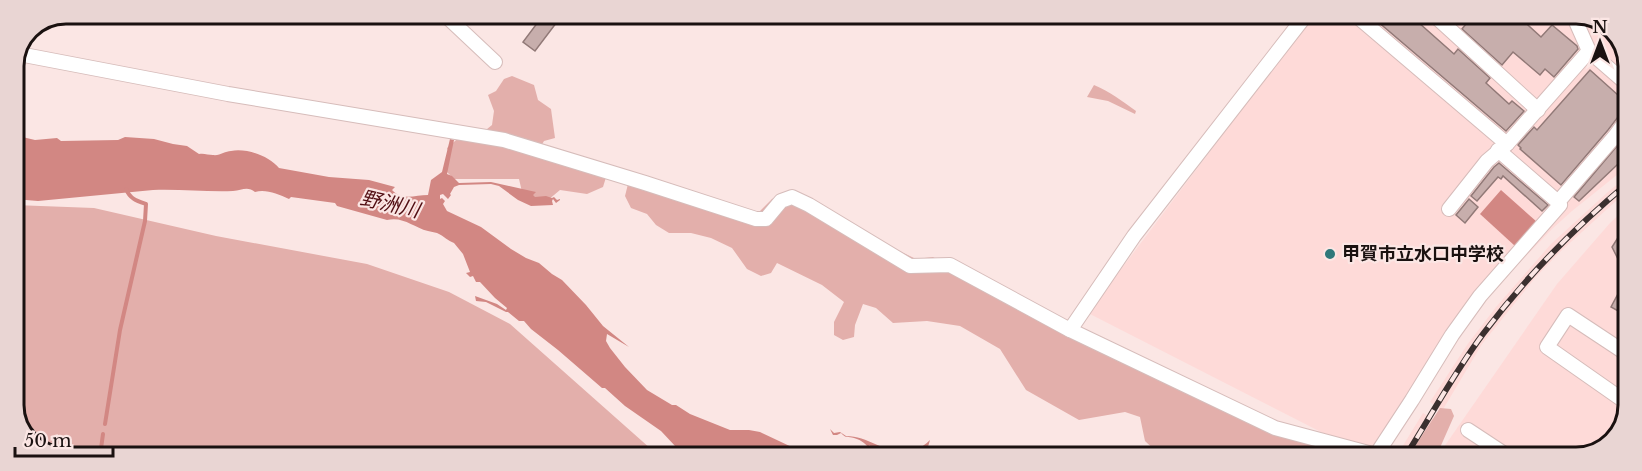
<svg xmlns="http://www.w3.org/2000/svg" width="1642" height="471" font-family="'Libre Baskerville','Noto Sans JP',serif">
	<style>
		.built { fill: #fedad8 }
		.green { fill: #e3afab }
		.water { fill: #d28783 }
		.lines { fill: none; stroke-linecap: round; stroke-linejoin: round }
		.stream { stroke: #d28783; stroke-width: 4 }
		.building { fill: #c7aeac; stroke: #917977; stroke-width: 1.5 }
		.minor-casing { stroke: #d6bcba; stroke-width: 16 }
		.minor { stroke: #fff; stroke-width: 14 }
		.rail-casing { stroke: #3b302f; stroke-width: 6 }
		.rail { stroke: #fbe6e4; stroke-width: 4; stroke-dasharray: 11; stroke-linecap: butt }
		.poi-dot { fill: #2f787a; stroke: #fbe6e4; stroke-width: 2 }
		.labels { text-anchor: middle; dominant-baseline: central; stroke-width: 4.5; stroke-linejoin: round; paint-order: stroke }
		.poi-label { font-size: 18px; font-weight: bold; fill: #1a1110; stroke: #fbe6e4; text-anchor: start }
		.water-label { font-size: 20px; font-style: italic; fill: #510d12; stroke: #fbe6e4 }
		.rim { fill: none; stroke: #1a1110; stroke-width: 3 }
	</style>
	<rect width="100%" height="100%" fill="#fbe6e4"/>
	<g class="built">
		<polygon points="1313,15 1589,15 1616,32 1628,63 1628,166 1572,211 1552,229 1504,279 1468,321 1370,457 1088,313"/>
		<polygon points="1628,176 1628,190 1560,252 1535,278 1482,344 1442,411 1430,402 1467,345 1496,307 1551,244 1609,191"/>
		<polygon points="1628,206 1627,418 1608,446 1576,457 1437,457 1557,284 1610,223"/>
		<polygon points="1423,413 1436,421 1413,457 1396,457"/>
	</g>
	<g class="green">
		<polygon points="512,76 534,85 538,100 551,109 555,138 544,141 541,146 607,174 603,187 587,194 560,190 548,200 523,196 519,179 454,179 445,170 450,157 447,148 462,135 477,137 492,125 494,111 488,95 496,91 504,79"/>
		<path d="M1094,85C1109,91 1122,101 1136,111L1135,114L1108,101L1087,97Z"/>
		<polygon points="628,184 754,217 772,199 785,192 884,251 891,247 916,259 933,257 978,283 1242,410 1306,431 1358,457 1162,457 1145,441 1140,417 1125,412 1079,420 1026,390 1000,349 960,326 927,321 893,323 876,308 863,304 855,325 854,337 843,340 834,335 834,322 844,302 822,285 777,263 771,273 761,276 747,269 732,248 711,238 691,233 669,233 656,225 647,214 631,208 625,196"/>
		<polygon points="14,205 94,208 216,236 367,264 449,292 510,324 651,449 663,456 53,456 27,440 14,411"/>
		<polygon points="1440,408 1451,409 1454,416 1439,450 1438,457 1408,457"/>
	</g>
	<g class="water">
		<path d="M14,135L35,140L57,138L61,141L118,140L125,137L154,139L173,144L187,146L199,154C204,153 208,155 213,155C220,156 225,151 231,151C247,148 269,156 279,168L329,177L369,180L395,187L392,190C402,201 415,195 428,195L431,180L442,172L450,139L454,140L447,174L452,176L459,183L491,182L536,192L533,195L535,197L546,196L552,198L554,197L557,200L560,199V200L556,203L553,199L552,201L553,205L531,206L518,200L499,186L491,184L459,185L454,187L450,194L451,195L448,199L443,194L440,195V199L442,198L445,201L443,204L447,211L481,227L511,249L526,258L539,263L552,274L562,280L586,305L603,326L629,347L607,334L606,341L610,348L625,367L647,390L672,405H676L690,414L730,430H749L760,432L813,457L691,456L676,447L661,431L625,406L605,388H602L558,350L531,329L524,321H519L508,312H506L486,302L476,301L475,296L497,304L506,310L507,308L495,298L480,282H476L473,276L470,277L466,273L470,272L463,254L454,243C448,241 444,236 437,233C434,232 431,232 428,231C413,227 403,216 387,220L337,206L335,203L291,197L289,199C278,194 266,189 255,192C248,186 242,190 233,191C207,192 180,189 153,190L38,201L14,199Z"/>
		<polygon points="1501,190 1537,222 1515,246 1480,214"/>
		<path d="M830,429L834,433L840,432L846,436C877,436 899,470 930,440L925,457H884L869,445L872,450L871,451C867,445 862,440 854,438C848,436 846,439 841,433L837,435H833Z"/>
	</g>
	<g class="lines">
		<g class="stream">
			<polyline points="462,22 459,19 463,14"/>
			<path d="M105,424L120,330L145,221L146,204C137,201 130,199 126,189"/>
			<polyline points="100,456 103,434"/>
		</g>
	</g>
	<g class="building">
		<polygon points="544,14 563,14 535,51 523,42"/>
		<polygon points="1370,15 1410,15 1454,54 1458,49 1490,78 1486,83 1509,104 1512,101 1524,111 1506,131"/>
		<polygon points="1473,15 1517,15 1541,37 1552,25 1577,46 1578,49 1554,77 1545,69 1540,75 1513,52 1502,65 1462,29"/>
		<polygon points="1590,70 1628,104 1628,109 1621,113 1608,130 1561,185 1520,149 1521,148 1518,145 1534,127 1537,130"/>
		<polygon points="1628,133 1628,157 1620,166 1618,164 1579,201 1574,197"/>
		<polygon points="1499,163 1548,205 1542,211 1503,176 1501,179 1498,177 1477,201 1471,196 1494,167"/>
		<polygon points="1469,199 1478,207 1465,223 1456,215"/>
		<polygon points="1628,222 1627,278 1627,316 1611,307 1627,277 1612,247"/>
	</g>
	<g class="lines">
		<defs>
			<g id="minor">
				<polyline points="444,14 495,62"/>
				<polyline points="1359,15 1359,18 1507,144"/>
				<polyline points="1434,15 1538,110"/>
				<polyline points="1573,15 1589,51 1627,84 1628,88"/>
				<polyline points="19,54 228,94 504,140 645,183 756,219 766,219 781,201 792,197 809,205 910,266 950,265 1070,330 1275,428 1376,455 1412,400 1452,335 1480,296 1560,205 1558,202 1615,136 1628,118"/>
				<polyline points="1498,150 1558,202"/>
				<polyline points="1449,209 1487,161 1507,144 1589,51"/>
				<polyline points="1070,330 1134,236 1306,15"/>
				<polyline points="1627,403 1547,347 1568,315 1627,354"/>
				<polyline points="1468,430 1509,457"/>
			</g>
		</defs>
		<use href="#minor" class="minor-casing"/>
		<use href="#minor" class="minor"/>
		<defs>
			<path id="rail" d="M1405,457C1431,416 1454,373 1483,334C1525,278 1574,228 1628,183"/>
		</defs>
		<use href="#rail" class="rail-casing"/>
		<use href="#rail" class="rail"/>
	</g>
	<circle class="poi-dot" cx="1330" cy="254" r="6"/>
	<g class="labels">
		<g class="poi-label">
			<text x="1342" y="254">甲賀市立水口中学校</text>
		</g>
		<g class="water-label">
			<text transform="translate(390 204) rotate(13)">野洲川</text>
		</g>
	</g>
	<path d="M0 0H1642V471H0ZM66 24H1576A42 42 0 0 1 1618 66V405A42 42 0 0 1 1576 447H66A42 42 0 0 1 24 405V66A42 42 0 0 1 66 24Z" fill="#e9d5d3" fill-rule="evenodd"/>
	<path class="rim" d="M66 24H1576A42 42 0 0 1 1618 66V405A42 42 0 0 1 1576 447H66A42 42 0 0 1 24 405V66A42 42 0 0 1 66 24Z"/>
	<g transform="translate(1600 42)" stroke="#fbe6e4" stroke-width="4.5" paint-order="stroke">
	<path d="M0-4.5L10 22L0 15L-10 22Z" fill="#1a1110"/>
	<text y="-9" font-size="16" font-weight="bold" text-anchor="middle" fill="#1a1110">N</text>
	</g>
	<path d="M15 447v9h98v-9" fill="none" stroke="#1a1110" stroke-width="3"/>
	<text x="24" y="447" font-size="18" fill="#1a1110" stroke="#fbe6e4" stroke-width="4.5" paint-order="stroke">50 m</text>
</svg>
